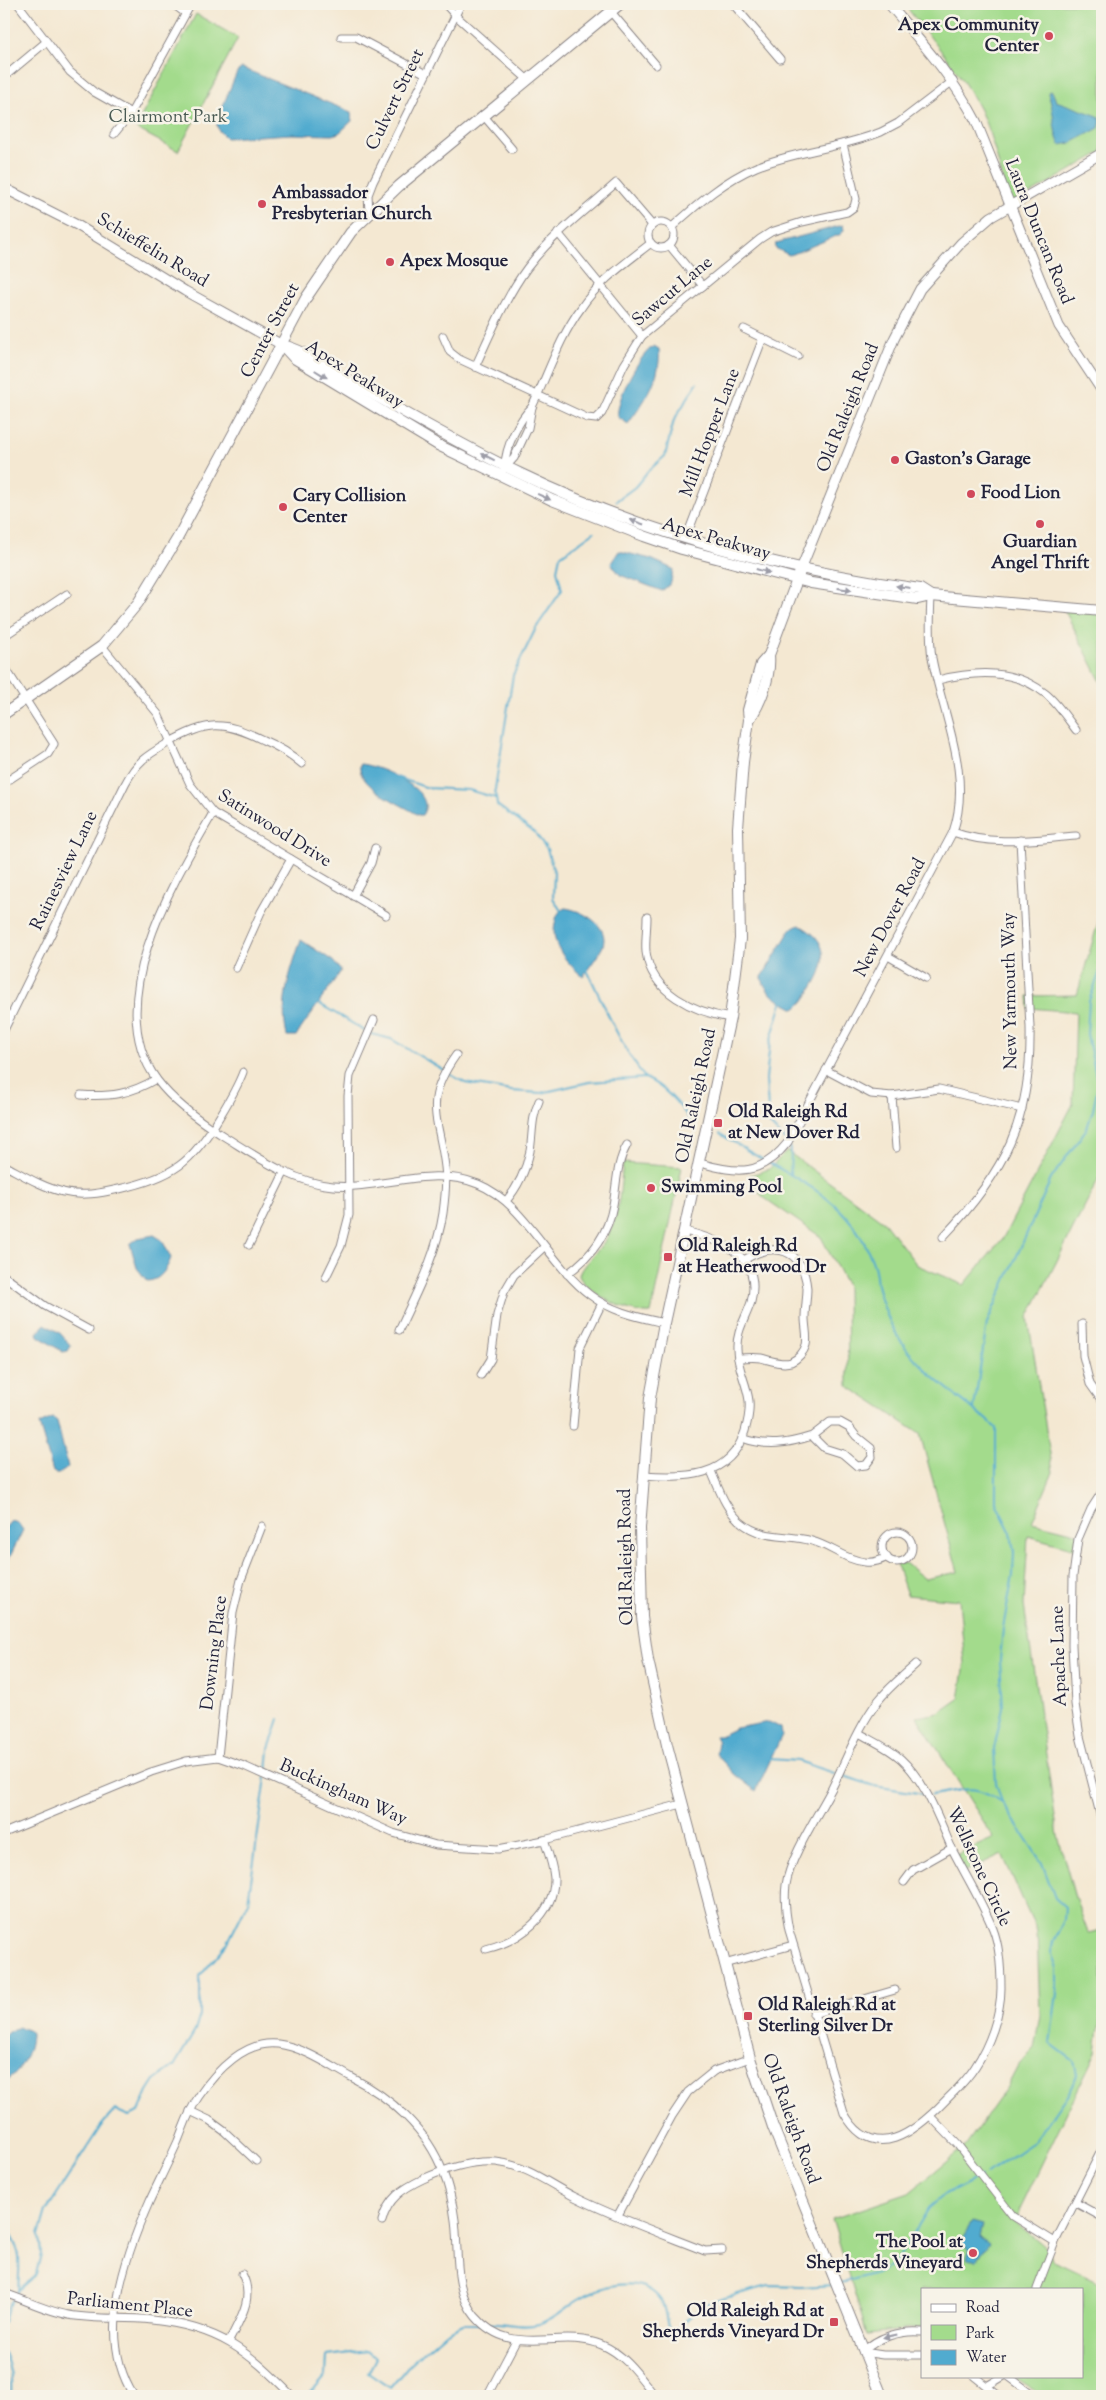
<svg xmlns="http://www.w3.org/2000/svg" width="1106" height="2400" font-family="'Sorts Mill Goudy',serif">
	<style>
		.green { fill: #a3db8c; stroke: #627e64 }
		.water { fill: #51abcf; stroke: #3a6685 }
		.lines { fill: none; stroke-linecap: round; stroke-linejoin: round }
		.stream { stroke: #51abcf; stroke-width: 2 }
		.minor-casing { stroke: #8b8586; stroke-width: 9 }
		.tertiary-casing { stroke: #8b8586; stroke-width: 11 }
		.secondary-casing { stroke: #8b8586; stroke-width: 12 }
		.minor { stroke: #fff; stroke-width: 7 }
		.tertiary { stroke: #fff; stroke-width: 9 }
		.secondary { stroke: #fff; stroke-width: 10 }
		.oneway { fill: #9c9ca7 }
		.poi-dot { fill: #d1495b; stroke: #f7f3e8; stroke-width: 2 }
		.labels { text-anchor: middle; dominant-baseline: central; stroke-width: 5; stroke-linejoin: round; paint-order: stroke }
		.poi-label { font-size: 18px; font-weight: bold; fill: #22223b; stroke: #f7f3e8; text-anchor: start }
		.street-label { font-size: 18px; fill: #22223b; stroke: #f7f3e8 }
		.park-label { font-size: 18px; fill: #495a53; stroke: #f7f3e8 }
	</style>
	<rect width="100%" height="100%" fill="#f7f3e8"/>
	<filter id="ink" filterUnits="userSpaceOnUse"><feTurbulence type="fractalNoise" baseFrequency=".02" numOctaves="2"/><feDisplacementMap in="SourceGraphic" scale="10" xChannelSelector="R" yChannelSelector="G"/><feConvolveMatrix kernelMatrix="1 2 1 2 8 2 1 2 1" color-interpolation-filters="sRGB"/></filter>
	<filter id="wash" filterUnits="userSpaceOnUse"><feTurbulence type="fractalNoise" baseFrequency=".0096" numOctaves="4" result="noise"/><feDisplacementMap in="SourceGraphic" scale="20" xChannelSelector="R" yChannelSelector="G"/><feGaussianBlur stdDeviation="1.12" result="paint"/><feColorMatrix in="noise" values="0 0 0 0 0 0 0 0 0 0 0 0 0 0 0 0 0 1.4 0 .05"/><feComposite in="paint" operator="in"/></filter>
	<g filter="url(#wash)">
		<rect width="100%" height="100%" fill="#f4e8d2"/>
		<g class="green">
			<path d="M904,4H1102V152L1009,206C1001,174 994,140 980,110C961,72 930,38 904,4Z"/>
			<polygon points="196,14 238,38 178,151 135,128"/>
			<polygon points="1064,609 1102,613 1102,684"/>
			<polygon points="1102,909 1102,1172 1028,1318 1053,1472 1032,1522 1080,1534 1076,1549 1028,1536 1024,1605 1058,1836 1074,1894 1088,1933 1102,1930 1102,2004 1096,2052 1014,2221 1046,2247 1054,2261 1102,2284 1102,2396 1043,2396 1012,2376 1082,2376 1082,2289 922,2289 922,2328 867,2334 832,2219 909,2193 965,2146 1007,2087 1018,2066 1034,2048 1040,2015 1037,1931 1002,1854 964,1872 956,1855 994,1838 917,1717 939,1713 959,1699 965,1664 959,1600 907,1595 897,1565 905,1563 925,1579 958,1572 920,1434 848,1386 847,1286 821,1237 763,1197 748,1176 769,1169 787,1151 885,1223 917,1265 964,1285 1003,1238 1073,1104 1076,1012 1029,1008 1028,996 1077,995"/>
			<path d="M623,1163L682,1167L651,1313C631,1315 588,1294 579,1276C580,1266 602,1248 608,1236C620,1214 620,1187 623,1163Z"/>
		</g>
		<g class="water">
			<polygon points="242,68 351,112 352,121 339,133 332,135 291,134 226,138 219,131 216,122 237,72"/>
			<path d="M1052,91L1056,101L1098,116L1101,121L1099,128L1071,143L1060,145C1053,131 1055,119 1051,104C1050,99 1048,96 1048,92Z"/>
			<polygon points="843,225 844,230 841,234 793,254 789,255 775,248 776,243"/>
			<path d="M654,346L659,349C662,378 644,402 628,424L618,417C615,401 639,354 654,346Z"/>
			<polygon points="619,551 651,559 673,569 671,583 662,591 620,575 611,563"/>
			<path d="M360,764C377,765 440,791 422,815H418C402,804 356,787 360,764Z"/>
			<path d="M565,908C582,910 612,926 602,948C597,958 588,968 583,977C568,963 550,946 555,924C556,917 558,911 565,908Z"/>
			<path d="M799,925C829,940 829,962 812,988C807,996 803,1004 795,1009C781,1002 764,993 762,977L791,929Z"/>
			<path d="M301,940L333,961L341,971L296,1036H287C279,1002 290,972 301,940Z"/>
			<path d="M154,1235L162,1240L171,1258C167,1269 160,1281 147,1281L137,1268L130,1244L138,1238Z"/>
			<polygon points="45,1324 60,1333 71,1346 68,1351 63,1352 38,1336 37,1333"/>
			<path d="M53,1418L57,1421L68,1467C65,1471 58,1475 53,1472L39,1424Z"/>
			<polygon points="11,1521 18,1523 23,1530 4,1569 4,1529"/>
			<polygon points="769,1722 781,1728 782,1735 756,1791 734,1774 716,1754 718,1742 715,1736 720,1736 736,1728"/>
			<path d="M19,2027L28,2030L31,2034C31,2050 20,2075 4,2081V2036L8,2032Z"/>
			<polygon points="972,2222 983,2225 980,2237 989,2243 977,2261 968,2259 970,2250 959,2243"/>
		</g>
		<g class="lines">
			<g class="stream">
				<polyline points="616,501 635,487 648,471 665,456 674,420 697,383"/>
				<polyline points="387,774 428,788 469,790 496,798"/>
				<polyline points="561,911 553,898 554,872 547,849 535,833 497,805 495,789 513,675 536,628 562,590 557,570 560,556 594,532"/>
				<path d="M586,968C604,1005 620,1045 645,1078"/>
				<polyline points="783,1000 770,1042 766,1079 769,1124 786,1141"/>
				<polyline points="318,1003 367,1032"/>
				<path d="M371,1034L391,1039L465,1083L511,1091L541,1093L589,1082L645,1078C664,1086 681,1106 692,1123"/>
				<polyline points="720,1134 765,1161"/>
				<polyline points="788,1145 791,1149 790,1175"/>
				<path d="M769,1163C817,1189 856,1210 874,1266C876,1272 876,1279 877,1285C881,1303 890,1325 901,1341C925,1377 964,1399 996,1428V1503L1011,1533L1014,1552L1013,1575L1003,1628L1000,1660L1003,1707L994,1749L996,1783L1002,1802L1042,1863L1055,1898L1065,1907L1064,1920L1053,1942L1051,1952L1057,1968V1993L1050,2043L1074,2061L1077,2075L1073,2086L1035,2141L985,2175"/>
				<polyline points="974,1408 987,1323 1051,1179 1087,1128 1093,1110 1098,1085 1087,1034 1089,1001 1102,966"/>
				<polyline points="769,1759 798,1761 837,1774"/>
				<polyline points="267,1773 269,1749 279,1719"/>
				<polyline points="841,1775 874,1786 924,1794"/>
				<path d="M931,1795C963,1791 972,1781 1002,1802"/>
				<path d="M4,2224C23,2255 20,2255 18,2290"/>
				<polyline points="841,2283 880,2272 896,2262 929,2208 943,2196 980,2177"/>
				<polyline points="4,2322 8,2308 18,2290 36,2274 41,2254 39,2235 46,2211 101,2126 115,2110 129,2116 139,2112 148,2091 155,2080 174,2066 195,2031 200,2015 200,1976 227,1944 248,1902 266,1777"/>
				<path d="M486,2323C504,2321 520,2329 538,2324C553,2320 565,2308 577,2300C599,2286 639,2274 659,2298C665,2304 666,2319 668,2327L670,2330L674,2331L702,2306L721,2298L769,2286L801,2287L834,2285"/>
				<path d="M4,2353C11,2368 12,2380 11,2396"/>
				<polyline points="308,2396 326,2375 327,2356 368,2351 376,2358 368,2373 390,2388 409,2365 445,2333 463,2324 481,2324"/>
			</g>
		</g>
	</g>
	<g filter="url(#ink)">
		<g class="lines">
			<defs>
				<g id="minor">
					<polyline points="18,4 70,72 94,92 131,113"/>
					<polyline points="173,4 185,13"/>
					<polyline points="445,4 455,15 527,79"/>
					<polyline points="733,4 780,59"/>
					<polyline points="611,12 656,65"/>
					<polyline points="341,37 356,37 426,74"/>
					<polyline points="4,77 46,42"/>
					<polyline points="483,115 512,149"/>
					<polyline points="114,134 131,113 191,4"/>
					<polyline points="369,212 368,195 373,182 461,4"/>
					<circle cx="661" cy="235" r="13"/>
					<path d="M672,227C698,204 723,181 756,167C796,151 841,148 881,132L898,123L953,81"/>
					<polyline points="558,233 642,336"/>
					<polyline points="669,245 703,286"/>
					<polyline points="744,329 798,356"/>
					<polyline points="443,336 450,352 459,359 587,418 596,419 602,413 624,365 642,336 760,239 771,232 802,222 847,212 854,207 856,199 843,144"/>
					<path d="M475,367C491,333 505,298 527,268C552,235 586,210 616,183L652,225"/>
					<path d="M505,466C505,447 519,420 532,407C548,374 559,338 581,308C598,282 627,262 651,243"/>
					<polyline points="504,469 514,458 528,428 532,407"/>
					<polyline points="686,538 763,338"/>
					<polyline points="4,636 67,594"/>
					<polyline points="102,646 158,714 190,784 213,813 386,915"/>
					<polyline points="4,666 54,744 48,754 4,783"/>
					<path d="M938,680C975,671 1014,668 1046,694C1057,703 1067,718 1076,730"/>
					<path d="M213,813C173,882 100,1003 157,1080C174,1103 201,1122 225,1137C259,1158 292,1182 333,1186C380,1190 432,1165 478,1184C525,1203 549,1264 590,1295C612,1312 638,1317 664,1323"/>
					<path d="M953,832C993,847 1035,839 1076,836"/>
					<polyline points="353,896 371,863 375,848"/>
					<path d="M647,917C647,929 645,941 646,952C651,993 695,1012 730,1018"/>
					<polyline points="888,956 926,978"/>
					<polyline points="236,968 261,912 291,859"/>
					<path d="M4,1030L125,784C137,761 146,756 168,743C208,721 222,720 263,740C277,746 290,753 302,764"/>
					<polyline points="826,1070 871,1094 892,1096 939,1089 1022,1109"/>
					<path d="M81,1095C110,1097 131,1094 156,1079"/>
					<polyline points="892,1096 896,1148"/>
					<path d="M700,1163C739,1174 761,1176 788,1142L953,832C973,774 942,714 932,658C929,637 930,617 931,596"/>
					<path d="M4,1165C23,1175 42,1187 63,1192C81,1197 101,1193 119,1189C173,1177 192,1163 220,1116C229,1101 237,1088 243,1072"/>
					<path d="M506,1201C518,1187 526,1170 530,1151C533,1133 531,1119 539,1101"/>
					<path d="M943,1237C1005,1172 1032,1119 1030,1027L1020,840"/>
					<polyline points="249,1245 284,1173"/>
					<path d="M567,1274C591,1257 608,1234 613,1205C617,1184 616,1164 627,1145"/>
					<polyline points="4,1276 45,1306 89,1330"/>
					<polyline points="326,1277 341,1246 349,1215 348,1096 350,1076 374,1020"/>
					<polyline points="1082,1324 1083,1356 1090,1384 1102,1401"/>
					<path d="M399,1330C416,1293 437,1254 443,1213C445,1198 447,1181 445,1167C439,1116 422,1103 456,1055"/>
					<path d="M738,1358C745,1358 753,1357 761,1358C770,1360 781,1365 791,1362C798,1359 804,1352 806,1345C808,1337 805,1327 805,1318C805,1308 807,1298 807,1288C803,1248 774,1241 744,1260"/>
					<polyline points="481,1375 491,1359 497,1315 504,1292 514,1275 544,1247"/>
					<polyline points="573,1426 580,1348 602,1303"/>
					<path d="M742,1438C767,1447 787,1444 812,1436L824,1448L843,1454L857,1466L866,1465L872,1457L871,1448L856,1436L849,1427L840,1422H830L812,1436"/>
					<path d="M711,1471C719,1489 726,1511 742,1523C763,1540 787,1534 812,1541C831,1546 845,1560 865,1562C873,1563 880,1561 887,1557"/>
					<path d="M643,1475C684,1478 730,1479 745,1431C748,1421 750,1411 749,1401C747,1383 737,1368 737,1349C736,1331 746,1318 751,1302C763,1255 720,1240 685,1231"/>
					<polyline points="1102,1492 1091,1509 1078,1539 1073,1576 1072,1645 1075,1704 1080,1736 1102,1822"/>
					<circle cx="897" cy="1547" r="15"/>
					<path d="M859,1733C873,1741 889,1748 901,1759C927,1783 939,1820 953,1851C966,1876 982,1902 993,1929C1000,1947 1001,1969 1001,1988C1001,2014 989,2046 975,2067C967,2080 956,2090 945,2101C916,2131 874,2166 844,2113L789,1930C786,1915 784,1900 786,1885C790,1857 818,1815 832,1788C846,1760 858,1727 878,1701C889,1687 903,1676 916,1664"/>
					<polyline points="218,1757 233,1613 241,1580 262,1526"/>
					<polyline points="4,1833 151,1772 186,1761 218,1757 244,1766 393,1833 436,1845 498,1849 544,1840 682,1804"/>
					<polyline points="904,1882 913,1870 952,1848"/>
					<path d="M486,1949C519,1941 555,1915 554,1878C553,1865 548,1852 544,1840"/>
					<polyline points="724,1964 793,1945"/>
					<polyline points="813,2014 895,1990"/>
					<polyline points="190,2111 209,2120 224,2131 256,2161"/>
					<polyline points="930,2116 957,2144 1013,2216 1055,2242"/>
					<polyline points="1076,2203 1100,2216"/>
					<polyline points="618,2215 672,2116 688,2092 714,2071 750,2058"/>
					<path d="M382,2221C388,2198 402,2189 423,2179C445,2169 471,2160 496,2162C526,2165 549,2184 575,2197C617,2218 662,2234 705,2251L722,2250"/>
					<polyline points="1037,2289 1055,2242 1102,2149"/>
					<path d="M4,2293C26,2300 46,2311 69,2315C97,2320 124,2317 152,2320C219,2327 247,2350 292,2396"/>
					<path d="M229,2341C240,2319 255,2298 242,2274"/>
					<path d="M863,2352C877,2337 901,2330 922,2332"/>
					<polyline points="863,2352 883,2355 922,2355"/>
					<polyline points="974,2376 999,2396"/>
					<polyline points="1008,2376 1035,2396"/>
					<polyline points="987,2386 1004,2376"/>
					<path d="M134,2396C96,2337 124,2259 150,2200C159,2181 169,2161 178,2141C184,2126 189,2110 199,2096C216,2071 245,2040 278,2044C303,2047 329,2065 351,2077C390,2097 427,2129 443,2172C449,2187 453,2204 455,2220C459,2251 453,2290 475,2316C512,2360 558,2327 602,2345C626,2355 640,2377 655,2396"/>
					<polyline points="487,2396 516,2341"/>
				</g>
				<g id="tertiary">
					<path d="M889,4C920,41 953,77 976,121L1059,326L1102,391"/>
					<polyline points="4,188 77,225 185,291 282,345"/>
					<polyline points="801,569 894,339 920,289 961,243 991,217 1102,153"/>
				</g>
				<g id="secondary">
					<polyline points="282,345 294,358 438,445 552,500 644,536 682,549 811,583 918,599 931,596 1102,611"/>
					<path d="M282,345C305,350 322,366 342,377C401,410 460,445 521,474C647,535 782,570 920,589L931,596"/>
					<polyline points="801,569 769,655 761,664 748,710 749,720 743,762 738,828 740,939 730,1018 664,1323 650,1398 640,1528 642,1617 648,1660 667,1745 750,2058 773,2127 882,2396"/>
					<polyline points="4,714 102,646 138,603 177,539 306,298 351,232 399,186 620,4"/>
					<path d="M749,720C761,703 771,676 769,655"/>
				</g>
			</defs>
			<use href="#minor" class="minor-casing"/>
			<use href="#tertiary" class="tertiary-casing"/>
			<use href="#secondary" class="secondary-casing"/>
			<use href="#minor" class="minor"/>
			<use href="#tertiary" class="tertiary"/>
			<use href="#secondary" class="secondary"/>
		</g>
		<defs><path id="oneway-solid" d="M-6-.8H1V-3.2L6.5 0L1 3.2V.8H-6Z" transform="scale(1.25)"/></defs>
		<g class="oneway">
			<use href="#oneway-solid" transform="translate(321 374) rotate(32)"/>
			<use href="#oneway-solid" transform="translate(488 457) rotate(-153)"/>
			<use href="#oneway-solid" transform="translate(544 497) rotate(24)"/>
			<use href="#oneway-solid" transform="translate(637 522) rotate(-161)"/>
			<use href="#oneway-solid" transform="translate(763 571) rotate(16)"/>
			<use href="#oneway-solid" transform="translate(903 587) rotate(-172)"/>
			<use href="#oneway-solid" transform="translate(845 589) rotate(8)"/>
			<use href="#oneway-solid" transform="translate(890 2336) rotate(168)"/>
		</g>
	</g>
	<g class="poi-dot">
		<circle cx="1049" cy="36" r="5"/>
		<circle cx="262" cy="204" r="5"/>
		<circle cx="390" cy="262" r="5"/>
		<circle cx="895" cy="460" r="5"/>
		<circle cx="971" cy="494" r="5"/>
		<circle cx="283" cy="507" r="5"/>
		<circle cx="1040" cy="524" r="5"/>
		<rect x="713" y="1118" width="10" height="10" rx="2.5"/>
		<circle cx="651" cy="1188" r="5"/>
		<rect x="663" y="1252" width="10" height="10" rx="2.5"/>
		<rect x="743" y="2011" width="10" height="10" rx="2.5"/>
		<circle cx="973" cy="2253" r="5"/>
		<rect x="829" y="2317" width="10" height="10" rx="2.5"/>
	</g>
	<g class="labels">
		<g class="poi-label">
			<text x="1039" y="26" text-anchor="end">Apex Community<tspan x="1039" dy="21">Center</tspan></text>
			<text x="272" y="194">Ambassador<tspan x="272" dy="21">Presbyterian Church</tspan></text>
			<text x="400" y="262">Apex Mosque</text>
			<text x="905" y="460">Gaston's Garage</text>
			<text x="981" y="494">Food Lion</text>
			<text x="293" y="497">Cary Collision<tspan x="293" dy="21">Center</tspan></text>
			<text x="1040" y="543" text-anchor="middle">Guardian<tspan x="1040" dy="21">Angel Thrift</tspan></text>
			<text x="728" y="1113">Old Raleigh Rd<tspan x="728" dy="21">at New Dover Rd</tspan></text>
			<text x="661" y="1188">Swimming Pool</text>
			<text x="678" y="1247">Old Raleigh Rd<tspan x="678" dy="21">at Heatherwood Dr</tspan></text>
			<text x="758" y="2006">Old Raleigh Rd at<tspan x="758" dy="21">Sterling Silver Dr</tspan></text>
			<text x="963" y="2243" text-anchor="end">The Pool at<tspan x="963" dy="21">Shepherds Vineyard</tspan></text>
			<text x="824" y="2312" text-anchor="end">Old Raleigh Rd at<tspan x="824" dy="21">Shepherds Vineyard Dr</tspan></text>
		</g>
		<g class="street-label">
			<text transform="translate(396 100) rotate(-64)">Culvert Street</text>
			<text transform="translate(1038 232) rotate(68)">Laura Duncan Road</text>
			<text transform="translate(152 251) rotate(31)">Schieffelin Road</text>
			<text transform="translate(673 292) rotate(-40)">Sawcut Lane</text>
			<text transform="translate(271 331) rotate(-62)">Center Street</text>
			<text transform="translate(354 375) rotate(32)">Apex Peakway</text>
			<text transform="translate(849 408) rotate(-68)">Old Raleigh Road</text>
			<text transform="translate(711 433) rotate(-69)">Mill Hopper Lane</text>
			<text transform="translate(716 540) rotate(16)">Apex Peakway</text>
			<text transform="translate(274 829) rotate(32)">Satinwood Drive</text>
			<text transform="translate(65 871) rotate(-64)">Rainesview Lane</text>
			<text transform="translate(891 918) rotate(-62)">New Dover Road</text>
			<text transform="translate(1011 991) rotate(-91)">New Yarmouth Way</text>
			<text transform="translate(697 1096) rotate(-78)">Old Raleigh Road</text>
			<text transform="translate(627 1557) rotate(-91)">Old Raleigh Road</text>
			<text transform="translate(215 1653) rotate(-83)">Downing Place</text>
			<text transform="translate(1060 1656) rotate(-92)">Apache Lane</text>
			<text transform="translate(343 1793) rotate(24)">Buckingham Way</text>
			<text transform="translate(978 1867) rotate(65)">Wellstone Circle</text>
			<text transform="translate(790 2119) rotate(70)">Old Raleigh Road</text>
			<text transform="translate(130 2306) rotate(6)">Parliament Place</text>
		</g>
		<g class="park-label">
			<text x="168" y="118">Clairmont Park</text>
		</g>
	</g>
	<rect width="1106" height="2400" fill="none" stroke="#f7f3e8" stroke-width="20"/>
	<rect x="921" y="2288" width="162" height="90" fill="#f7f3e8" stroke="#a29fa3"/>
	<rect x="931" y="2304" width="25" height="8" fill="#ffffff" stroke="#a29fa3"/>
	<text x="966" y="2312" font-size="15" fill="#22223b">Road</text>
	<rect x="931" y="2325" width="25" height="15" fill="#a3db8c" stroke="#a29fa3"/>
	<text x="966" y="2338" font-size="15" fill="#22223b">Park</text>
	<rect x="931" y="2350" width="25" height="15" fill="#51abcf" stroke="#a29fa3"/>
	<text x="966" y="2362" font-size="15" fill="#22223b">Water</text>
</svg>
